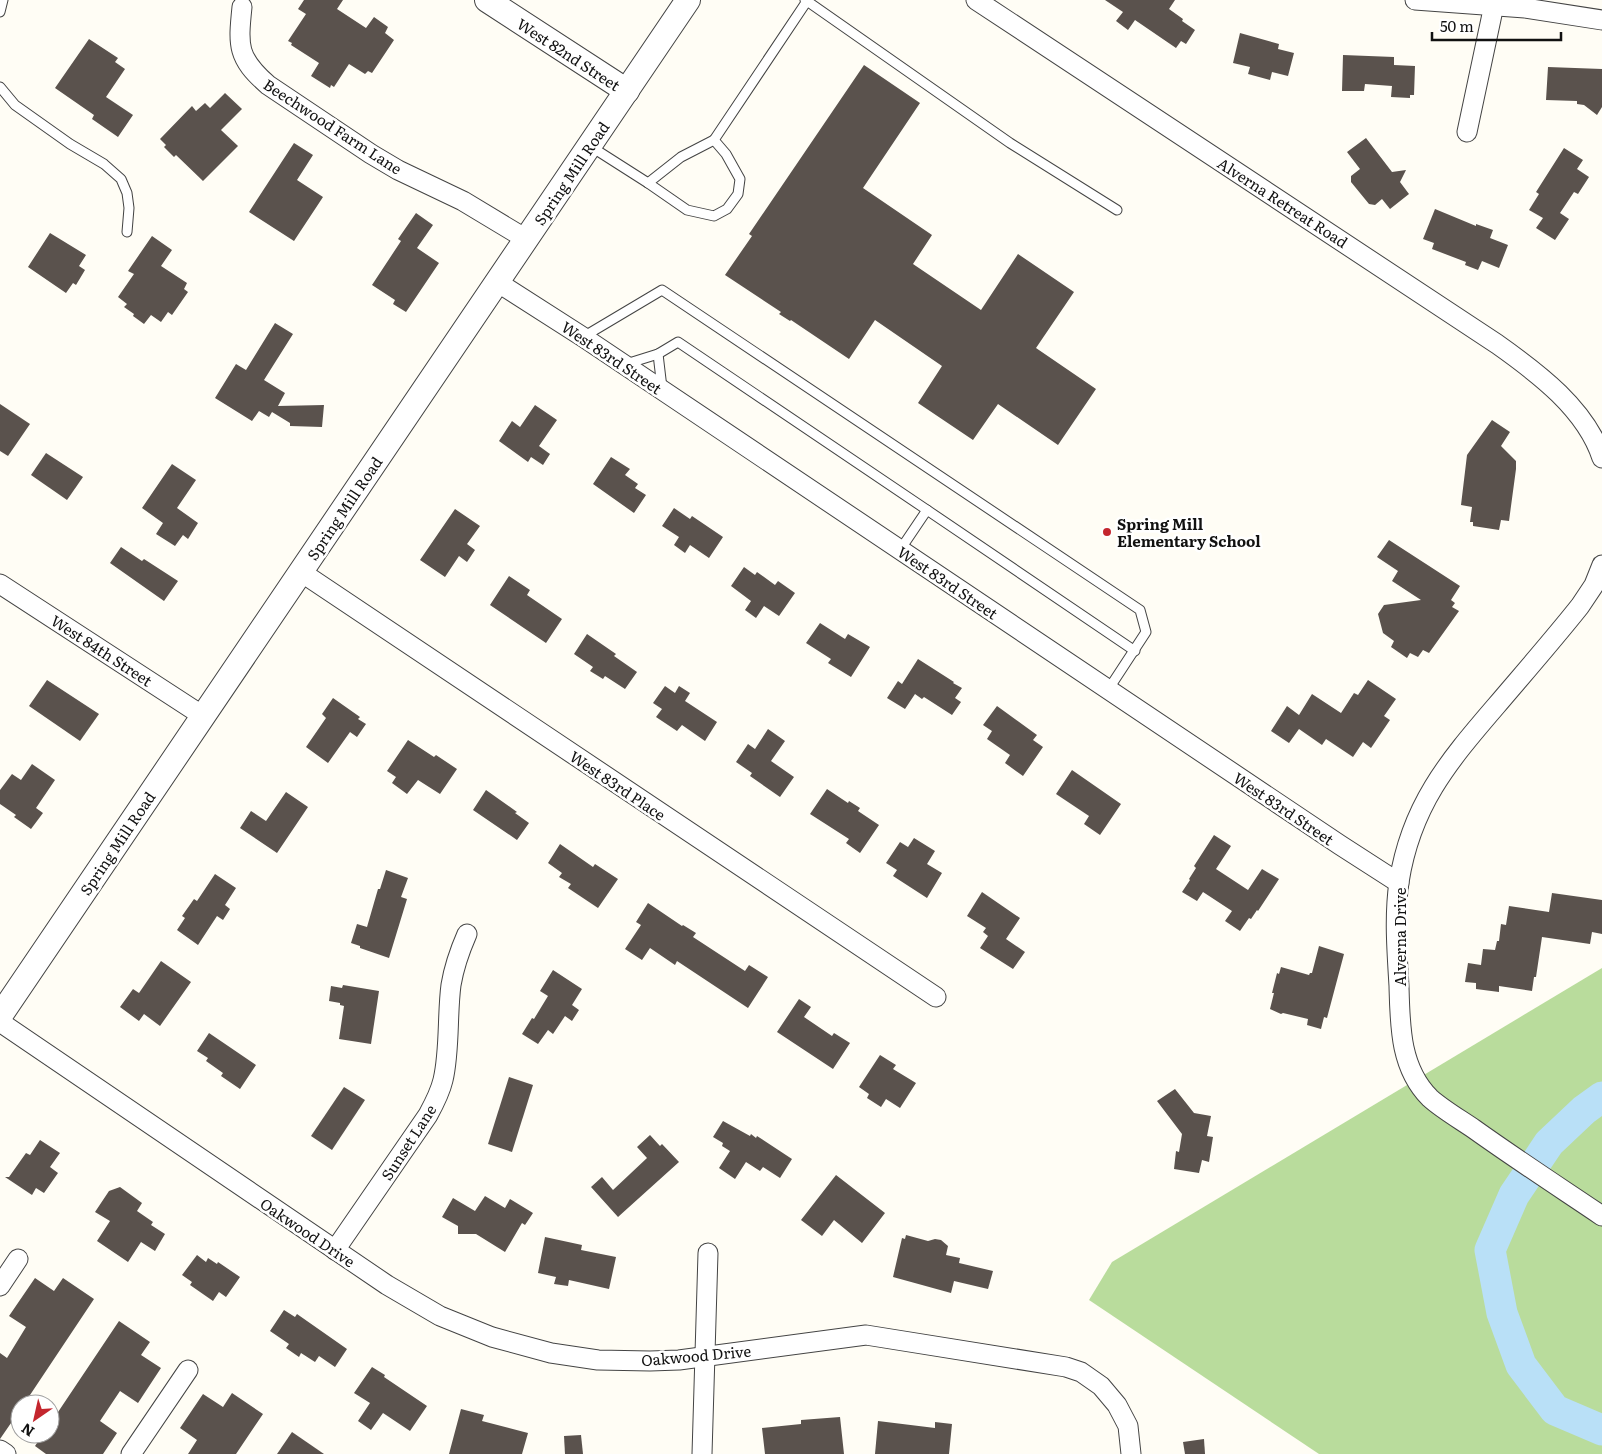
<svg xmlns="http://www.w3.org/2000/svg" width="1602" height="1454" font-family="Literata,serif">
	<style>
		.forest { fill: #b9dc9c }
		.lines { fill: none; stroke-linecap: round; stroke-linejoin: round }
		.river { stroke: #b9e0f7; stroke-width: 31 }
		.building { fill: #5a524d }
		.service-casing { stroke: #444; stroke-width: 11 }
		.minor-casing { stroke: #444; stroke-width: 21 }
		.tertiary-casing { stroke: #444; stroke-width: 26 }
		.service { stroke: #fff; stroke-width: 9 }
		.minor { stroke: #fff; stroke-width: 19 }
		.tertiary { stroke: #fff; stroke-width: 24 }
		.poi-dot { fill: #c4262e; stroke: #fff; stroke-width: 2 }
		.labels { text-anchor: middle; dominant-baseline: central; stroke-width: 5; stroke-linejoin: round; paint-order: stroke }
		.street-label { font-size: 15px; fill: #111; stroke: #fff }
		.poi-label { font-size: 15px; font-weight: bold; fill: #111; stroke: #fff; text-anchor: start }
	</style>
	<rect width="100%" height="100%" fill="#fffdf5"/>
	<polygon class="forest" points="1602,968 1602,1454 1319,1454 1089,1300 1112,1262"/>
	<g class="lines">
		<polyline class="river" points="1602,1097 1584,1110 1549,1143 1514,1195 1490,1250 1502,1313 1521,1365 1555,1410 1602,1430"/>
	</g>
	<g class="building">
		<polygon points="304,0 343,0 337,9 366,28 374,17 388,27 385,33 394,40 372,73 368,71 365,74 349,64 334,87 331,85 330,88 311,76 319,63 291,45 292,43 288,41 306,14 298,9"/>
		<polygon points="1105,0 1175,0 1169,9 1183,19 1182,21 1195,30 1186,44 1181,41 1176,48 1135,20 1128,30 1116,21 1123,12"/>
		<polygon points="1240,33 1279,44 1278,49 1294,53 1288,76 1272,72 1270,80 1248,74 1250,67 1233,63"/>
		<polygon points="89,39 118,58 115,62 125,69 106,97 133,115 118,137 92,119 94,115 55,88"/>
		<polygon points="1343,55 1394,57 1394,65 1415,66 1414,95 1410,95 1410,98 1391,97 1392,86 1365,84 1364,91 1342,91"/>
		<polygon points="864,65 920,103 863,188 932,235 913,264 981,310 1018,254 1074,292 1036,348 1096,389 1058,445 998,404 973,440 918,403 942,366 875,320 849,359 791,320 790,321 779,314 781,312 725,275 752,236 749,234"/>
		<polygon points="1548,67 1602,69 1602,107 1597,115 1584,105 1577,104 1577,101 1546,100"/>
		<polygon points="225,93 242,109 221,130 238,146 203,181 176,155 174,157 164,147 166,145 160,139 192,106 196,111 205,103 210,108"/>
		<polygon points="1366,138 1392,172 1406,170 1400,182 1409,194 1390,209 1382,199 1375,205 1369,204 1351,182 1351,176 1360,169 1347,152"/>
		<polygon points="294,143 313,155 297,180 323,197 294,241 249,212"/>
		<polygon points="1564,148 1583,160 1577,169 1589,177 1578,194 1574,192 1560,213 1569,219 1555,240 1536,228 1543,218 1529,210 1539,194 1536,192"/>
		<polygon points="1435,209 1476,226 1476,224 1493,230 1490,238 1508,245 1499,268 1482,261 1478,270 1465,265 1466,262 1432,249 1434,243 1423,239"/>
		<polygon points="416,213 433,225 417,248 439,263 406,312 393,304 395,300 372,285 401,241 398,239"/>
		<polygon points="50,233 86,255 79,266 85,270 76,285 73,283 66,293 28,267"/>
		<polygon points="152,236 172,250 161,266 187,283 184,289 188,292 172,315 168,312 161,322 151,315 144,324 133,316 134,314 124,307 127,304 118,297 134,274 128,271"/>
		<polygon points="275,323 293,334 264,380 285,393 278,406 324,405 322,427 290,426 290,423 272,412 269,417 259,411 252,421 215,398 236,364 246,370"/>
		<polygon points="0,404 30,424 8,456 0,451"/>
		<polygon points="535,405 557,420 539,446 550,454 543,465 531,457 528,462 499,441 512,421 520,427"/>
		<polygon points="1492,420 1510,432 1501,446 1516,461 1516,469 1509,521 1501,520 1499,530 1473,526 1473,522 1470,522 1472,507 1461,505 1467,455"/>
		<polygon points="46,453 83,477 67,500 31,475"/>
		<polygon points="611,457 630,469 625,475 638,484 635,488 646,495 634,513 593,484"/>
		<polygon points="172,464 196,480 177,508 198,523 188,539 183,535 175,546 156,534 163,523 142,508"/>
		<polygon points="674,508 690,519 692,516 723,537 709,558 690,545 685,553 674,545 679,537 662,526"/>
		<polygon points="455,509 480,526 467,544 475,550 467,562 459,556 445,577 420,560"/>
		<polygon points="1389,540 1460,586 1451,600 1455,603 1452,607 1459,611 1429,653 1423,650 1418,657 1410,653 1407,658 1391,647 1394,641 1383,633 1378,614 1384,605 1421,600 1392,581 1398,571 1377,557"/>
		<polygon points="121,547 142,561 144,559 178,581 164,601 110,563"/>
		<polygon points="744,567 755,575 757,572 775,585 778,581 795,593 779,616 764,606 756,618 745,610 751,601 731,586"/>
		<polygon points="509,576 530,590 527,595 562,619 546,643 490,605"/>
		<polygon points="820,623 845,639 848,634 870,647 851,677 828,663 831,659 806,643"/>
		<polygon points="587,634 616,654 614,656 637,672 625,689 605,676 603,679 590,671 593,667 574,654"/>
		<polygon points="918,659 954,682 953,683 962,688 955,698 961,702 952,715 924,697 922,699 915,694 905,709 887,698 898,681 902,684"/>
		<polygon points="47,680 99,714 80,741 29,706"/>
		<polygon points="1368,680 1396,699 1384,716 1390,720 1371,748 1363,742 1353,757 1326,739 1322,745 1299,729 1289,743 1271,731 1287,706 1299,715 1312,694 1341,713 1354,693 1358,695"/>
		<polygon points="665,686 675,693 679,686 690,693 685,701 717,722 705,741 682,725 677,731 656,717 662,709 653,703"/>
		<polygon points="333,698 360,717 358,719 366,724 357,737 350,732 328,763 306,747 326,718 322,714"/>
		<polygon points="997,706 1037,735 1033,740 1043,747 1023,776 1005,763 1010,755 987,739 992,731 983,725"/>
		<polygon points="768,729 785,741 771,761 794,777 780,797 750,776 752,773 736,762 748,744 755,749"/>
		<polygon points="408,740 434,757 436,755 457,769 440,794 418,780 407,794 392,783 396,777 387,771"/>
		<polygon points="32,764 55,780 36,808 43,813 31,829 14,817 16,815 0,804 0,790 12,774 21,780"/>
		<polygon points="1072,770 1121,804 1100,835 1084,824 1089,816 1056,794"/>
		<polygon points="827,789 848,803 849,801 860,808 858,811 879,825 860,853 846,843 849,839 810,814"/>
		<polygon points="486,790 517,812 515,813 529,823 517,840 473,810"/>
		<polygon points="286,792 308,807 277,853 240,828 251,811 266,821"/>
		<polygon points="1214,835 1231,846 1216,869 1248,890 1262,869 1279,879 1258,911 1257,910 1251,919 1249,918 1240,931 1225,921 1232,911 1203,892 1197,901 1182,892 1190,880 1189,879 1196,868 1194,866"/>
		<polygon points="914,838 935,851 927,864 942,873 927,898 893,876 897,870 886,863 900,842 908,847"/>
		<polygon points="560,844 593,867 595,864 618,879 598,908 568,888 571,884 559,877 562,873 548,863"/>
		<polygon points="386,870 408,878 401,897 407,899 389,958 360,948 360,946 351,943 357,924 367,927 378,889 380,889"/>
		<polygon points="215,874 236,888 225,905 230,909 223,920 217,916 198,945 177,930 185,918 182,916 194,899 197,901"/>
		<polygon points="982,892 1020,918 1006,939 1025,952 1013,969 980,948 988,936 983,932 986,928 967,916"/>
		<polygon points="1552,893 1602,900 1602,934 1592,932 1590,944 1542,937 1536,977 1534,977 1532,991 1499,986 1499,992 1476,989 1476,983 1465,982 1468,963 1481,965 1483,949 1495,950 1497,941 1499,941 1501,924 1506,925 1509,906 1549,912"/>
		<polygon points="648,903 682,926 683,925 696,933 693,937 745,971 749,965 768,977 748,1008 677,961 675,965 650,948 642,960 625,949 641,925 636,922"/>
		<polygon points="1319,946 1344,954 1327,1018 1324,1017 1321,1029 1307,1025 1308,1019 1283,1013 1281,1014 1270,1009 1274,993 1272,993 1277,973 1279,974 1281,967 1309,975 1310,973 1312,973"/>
		<polygon points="161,961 191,982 160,1026 144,1014 139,1021 120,1007 133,989 139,993"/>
		<polygon points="553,970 582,989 572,1005 579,1010 572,1021 565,1016 553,1034 548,1030 538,1044 522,1034 532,1018 534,1019 548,996 540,991"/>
		<polygon points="343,985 379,991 371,1044 339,1039 344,1006 340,1005 340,1003 329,1001 331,986 342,988"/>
		<polygon points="799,999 811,1007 804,1017 832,1036 834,1033 850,1043 833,1069 777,1032"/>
		<polygon points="209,1033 256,1065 240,1089 221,1076 223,1073 206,1061 208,1058 197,1051"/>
		<polygon points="880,1055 896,1065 893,1069 916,1083 900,1108 886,1099 881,1107 867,1098 869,1094 859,1087"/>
		<polygon points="509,1077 533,1085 512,1152 488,1144"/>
		<polygon points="344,1087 365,1100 332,1150 311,1136"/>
		<polygon points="1175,1089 1194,1113 1211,1116 1207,1136 1213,1137 1209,1162 1202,1160 1199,1173 1174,1169 1176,1151 1179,1152 1182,1134 1157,1101"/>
		<polygon points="723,1121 750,1136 751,1134 756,1138 757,1136 792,1159 780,1178 763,1167 760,1171 746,1162 735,1179 719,1168 730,1151 722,1146 723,1143 713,1137"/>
		<polygon points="650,1135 660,1146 662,1144 679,1162 618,1217 591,1187 602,1177 613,1190 647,1158 637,1147"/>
		<polygon points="40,1140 60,1153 50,1167 58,1173 44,1193 36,1188 32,1195 5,1177 9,1177 26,1153 30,1155"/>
		<polygon points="836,1175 885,1213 862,1243 834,1220 822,1236 801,1220"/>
		<polygon points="120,1187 142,1203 137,1211 153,1222 151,1225 165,1234 155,1251 141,1242 128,1262 97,1241 110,1221 95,1212 109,1191"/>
		<polygon points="485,1196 505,1208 510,1199 533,1213 525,1225 522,1223 505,1252 476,1234 458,1234 458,1226 442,1217 453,1198 475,1211"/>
		<polygon points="906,1235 928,1241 935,1239 941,1240 948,1246 946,1255 960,1258 959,1263 993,1271 988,1289 954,1281 951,1293 893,1277 902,1238 905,1239"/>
		<polygon points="545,1237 582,1245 581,1250 616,1257 609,1289 569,1280 568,1286 554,1284 556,1277 538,1273"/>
		<polygon points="197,1255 206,1262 208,1258 217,1264 218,1262 240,1277 226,1297 219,1292 213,1301 190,1285 192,1282 182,1275"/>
		<polygon points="35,1278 54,1291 63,1278 94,1299 24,1404 20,1404 20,1410 0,1439 0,1353 7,1358 26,1327 9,1316"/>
		<polygon points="284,1310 295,1317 297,1314 347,1349 335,1367 319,1356 315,1362 301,1353 299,1357 286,1348 289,1344 270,1331"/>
		<polygon points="119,1321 150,1342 141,1355 161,1368 138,1403 120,1391 100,1421 117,1433 103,1454 46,1454 35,1446 43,1434 50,1434 50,1424"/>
		<polygon points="372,1367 385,1375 384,1377 427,1406 410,1431 383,1413 371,1430 358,1421 370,1403 354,1393"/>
		<polygon points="232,1393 263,1414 236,1454 188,1454 197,1440 180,1428 203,1394 223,1407"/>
		<polygon points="461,1409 484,1415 482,1421 528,1433 522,1454 449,1454"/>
		<polygon points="840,1417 844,1454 765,1454 762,1428 801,1424 801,1420"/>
		<polygon points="878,1421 935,1428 935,1422 952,1424 949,1454 875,1454"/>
		<polygon points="292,1432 324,1454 277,1454"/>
		<polygon points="581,1435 583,1454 565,1454 564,1436"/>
		<polygon points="1204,1439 1205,1454 1185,1454 1183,1442"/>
	</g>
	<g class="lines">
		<defs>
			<g id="service">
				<polyline points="807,1 1010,143 1117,210"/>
				<polyline points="0,12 3,0"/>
				<polyline points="0,87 15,105 70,144 104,164 121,179 127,193 129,208 127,232"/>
				<polyline points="590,146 648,183 687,210 714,216 727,209 738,194 740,179 726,154 714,140 807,1 805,0"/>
				<polyline points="648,183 681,157 714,140"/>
				<polyline points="583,337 662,290 1140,610 1146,632 1108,690"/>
				<polyline points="658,354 662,388"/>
				<polyline points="626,364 658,354 678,342 927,510 900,550"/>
				<polyline points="927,510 1135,651"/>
			</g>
			<g id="minor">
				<path d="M976,0L1497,344C1538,373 1586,409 1602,458"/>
				<polyline points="1415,0 1525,8 1602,20"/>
				<path d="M242,7C238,46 237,58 268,85L371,154L398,170L463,201L526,239"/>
				<polyline points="1467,132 1494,5"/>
				<polyline points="497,282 583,337 1340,845 1399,883"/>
				<path d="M1602,565L1594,585L1580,606C1553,640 1524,673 1496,706C1447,763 1411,806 1399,882C1394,917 1397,952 1399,986C1400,1026 1400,1068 1430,1098C1442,1109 1461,1120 1474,1129C1516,1159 1559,1187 1602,1216"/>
				<polyline points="301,572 936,997"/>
				<polyline points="0,584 203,716"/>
				<polyline points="0,1022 387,1285 440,1316 492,1337 551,1353 598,1360 650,1361 679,1360 866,1335 1066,1367 1081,1372 1101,1386 1117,1405 1128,1426 1131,1454"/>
				<path d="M335,1250L428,1115C434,1104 440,1093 443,1080C450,1051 447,1015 451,985C454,967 460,950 467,934"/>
				<polyline points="0,1286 18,1259"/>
				<polyline points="0,1450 6,1454"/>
				<polyline points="131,1454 188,1370"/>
				<polyline points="702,1454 708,1253"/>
			</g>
			<g id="tertiary">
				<polyline points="487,0 627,91"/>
				<polyline points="0,1016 688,0"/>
			</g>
		</defs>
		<use href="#service" class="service-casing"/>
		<use href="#minor" class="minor-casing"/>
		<use href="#tertiary" class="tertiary-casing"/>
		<use href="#service" class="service"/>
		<use href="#minor" class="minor"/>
		<use href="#tertiary" class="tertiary"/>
	</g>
	<circle class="poi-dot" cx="1107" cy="532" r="5"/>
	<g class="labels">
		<g class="street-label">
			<text transform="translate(569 54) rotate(33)">West 82nd Street</text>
			<text transform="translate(333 126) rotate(33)">Beechwood Farm Lane</text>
			<text transform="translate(571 173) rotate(-56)">Spring Mill Road</text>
			<text transform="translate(1283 202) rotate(33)">Alverna Retreat Road</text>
			<text transform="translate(612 357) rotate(34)">West 83rd Street</text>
			<text transform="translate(344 508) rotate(-56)">Spring Mill Road</text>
			<text transform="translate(948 582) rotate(34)">West 83rd Street</text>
			<text transform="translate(102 650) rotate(33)">West 84th Street</text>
			<text transform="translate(618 785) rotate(34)">West 83rd Place</text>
			<text transform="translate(1284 808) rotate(34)">West 83rd Street</text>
			<text transform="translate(117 843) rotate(-56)">Spring Mill Road</text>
			<text transform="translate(1399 937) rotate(-90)">Alverna Drive</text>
			<text transform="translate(408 1142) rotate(-57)">Sunset Lane</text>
			<text transform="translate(308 1232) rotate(34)">Oakwood Drive</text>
			<text transform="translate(696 1355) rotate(-5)">Oakwood Drive</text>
		</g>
		<g class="poi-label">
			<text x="1117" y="523">Spring Mill<tspan x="1117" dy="17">Elementary School</tspan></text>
		</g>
	</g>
	<g transform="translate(35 1419) rotate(214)"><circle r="24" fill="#ffffff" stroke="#a0a0a0"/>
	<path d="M0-4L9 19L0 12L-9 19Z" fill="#c4262e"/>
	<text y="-8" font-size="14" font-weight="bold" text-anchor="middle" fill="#111111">N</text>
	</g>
	<path d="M1432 32v8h129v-8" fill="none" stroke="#111111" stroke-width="2.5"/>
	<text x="1440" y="32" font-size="15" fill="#111111" stroke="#ffffff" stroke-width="4" paint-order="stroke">50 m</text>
</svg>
